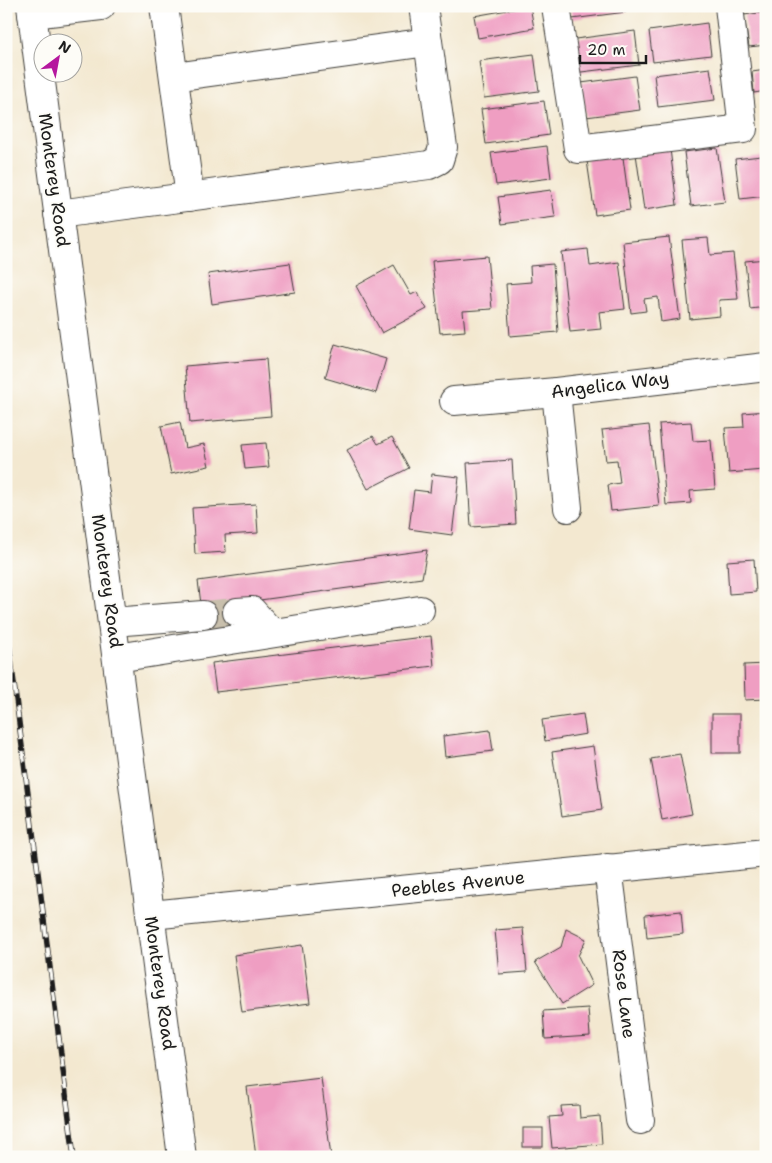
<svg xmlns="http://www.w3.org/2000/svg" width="772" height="1163" font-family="'Shantell Sans',sans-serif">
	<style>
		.building { fill: #ef9ec2 }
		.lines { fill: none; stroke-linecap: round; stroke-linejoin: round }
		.minor-tunnel { stroke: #c8bfac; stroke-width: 28; stroke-dasharray: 28 14; stroke-linecap: butt }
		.minor-casing { stroke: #3c3b37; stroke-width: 30 }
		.major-casing { stroke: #3c3b37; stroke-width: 30 }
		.minor { stroke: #fff; stroke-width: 28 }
		.major { stroke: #fff; stroke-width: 28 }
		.rail-casing { stroke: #1c1c1c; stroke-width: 5.5 }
		.rail { stroke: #fdfcf7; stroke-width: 4; stroke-dasharray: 11; stroke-linecap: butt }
		.labels { text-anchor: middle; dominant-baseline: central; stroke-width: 4; stroke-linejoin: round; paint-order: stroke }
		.street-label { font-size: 18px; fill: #1c1c1c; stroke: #fdfcf7 }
	</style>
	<rect width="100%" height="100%" fill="#fdfcf7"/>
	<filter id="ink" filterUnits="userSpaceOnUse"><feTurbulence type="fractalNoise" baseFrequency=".02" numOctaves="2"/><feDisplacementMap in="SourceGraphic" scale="10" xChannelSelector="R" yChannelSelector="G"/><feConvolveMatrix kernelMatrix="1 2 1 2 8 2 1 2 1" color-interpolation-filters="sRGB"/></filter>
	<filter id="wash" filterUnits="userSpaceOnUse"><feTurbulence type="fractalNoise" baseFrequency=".0096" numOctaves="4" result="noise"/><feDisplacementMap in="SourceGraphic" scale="20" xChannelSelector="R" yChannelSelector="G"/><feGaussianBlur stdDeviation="1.12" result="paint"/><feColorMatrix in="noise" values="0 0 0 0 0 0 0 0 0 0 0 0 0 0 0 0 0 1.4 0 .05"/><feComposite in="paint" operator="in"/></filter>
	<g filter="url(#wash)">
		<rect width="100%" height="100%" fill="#f3e8d0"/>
		<g id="blocks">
			<g class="building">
				<polygon points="530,6 534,28 478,38 474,16"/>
				<polygon points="570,6 625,6 626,12 572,19"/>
				<polygon points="766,12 766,45 749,47 744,15"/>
				<polygon points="707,23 711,55 653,62 649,31"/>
				<polygon points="635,31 639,65 573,73 568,40"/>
				<polygon points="534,54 539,91 484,98 479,61"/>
				<polygon points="710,68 715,100 658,107 654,75"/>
				<polygon points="766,70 766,91 754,93 752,72"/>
				<polygon points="635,76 640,110 586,117 581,83"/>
				<polygon points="544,101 549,135 486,144 481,109"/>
				<polygon points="547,146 551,178 496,185 491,153"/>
				<polygon points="717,148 725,202 691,206 684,152"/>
				<polygon points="670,149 677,205 644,210 636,154"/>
				<polygon points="622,150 630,210 595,215 586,154"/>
				<polygon points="761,156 766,196 740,199 735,159"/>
				<polygon points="551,190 555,217 502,224 498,197"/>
				<polygon points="669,237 680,319 661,322 658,297 644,299 646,311 631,313 623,242"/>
				<polygon points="708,238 710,255 733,253 738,299 719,300 720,316 690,319 682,240"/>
				<polygon points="588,249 590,266 619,262 625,309 599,312 601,329 570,332 561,252"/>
				<polygon points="487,256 492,309 463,311 465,331 440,333 432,261"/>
				<polygon points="766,259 766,307 750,309 745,261"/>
				<polygon points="290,263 295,292 212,304 208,274"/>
				<polygon points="553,264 558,332 510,336 506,284 531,282 530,266"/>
				<polygon points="394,265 411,295 417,292 427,309 382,333 356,286"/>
				<polygon points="335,344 386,359 376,393 325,378"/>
				<polygon points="266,359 271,416 190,423 185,366"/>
				<polygon points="766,411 766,484 764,484 763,470 729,473 725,428 744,427 743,413"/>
				<polygon points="180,422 185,448 204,444 209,466 171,474 161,426"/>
				<polygon points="691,422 693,441 711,440 715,489 690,491 691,503 666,505 659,424"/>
				<polygon points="649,425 659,506 611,511 608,485 620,483 617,460 606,461 602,430"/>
				<polygon points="373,436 378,444 392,437 409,468 368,489 347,450"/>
				<polygon points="266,443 269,467 245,469 242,445"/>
				<polygon points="512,460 516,524 471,527 467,463"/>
				<polygon points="432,474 459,477 452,535 409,529 414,490 430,492"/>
				<polygon points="256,504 258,533 225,535 226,552 195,554 192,508"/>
				<polygon points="427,550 422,578 238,603 236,623 204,627 198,581"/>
				<polygon points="754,559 756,592 729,594 727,561"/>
				<polygon points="431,636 434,666 216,692 212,663"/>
				<polygon points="766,664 766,699 745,700 744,665"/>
				<polygon points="583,714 586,734 545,741 542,720"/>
				<rect x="712" y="714" width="28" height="39"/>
				<polygon points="490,730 493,751 445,757 443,736"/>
				<polygon points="593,746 602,810 562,816 552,752"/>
				<polygon points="680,754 692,814 662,820 651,759"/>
				<polygon points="681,911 683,934 647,938 645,915"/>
				<polygon points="523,928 527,972 499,974 495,930"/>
				<polygon points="566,929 586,939 578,956 592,985 562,1004 535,962 561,947"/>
				<polygon points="302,945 310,1003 242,1012 234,955"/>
				<polygon points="588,1008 590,1036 545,1039 543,1011"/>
				<polygon points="321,1078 331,1157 256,1157 247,1087"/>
				<polygon points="579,1105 580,1118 600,1116 602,1144 552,1148 549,1117 562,1116 561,1106"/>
				<rect x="523" y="1128" width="20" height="19"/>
			</g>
		</g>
	</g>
	<g filter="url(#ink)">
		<use href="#blocks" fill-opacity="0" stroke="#3c3b37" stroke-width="1"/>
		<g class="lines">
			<polyline class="minor-tunnel" points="203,615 237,612"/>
			<defs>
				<g id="minor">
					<polyline points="164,6 190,197"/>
					<polyline points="556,6 578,149 743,129 729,6"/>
					<polyline points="32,14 101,6"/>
					<polyline points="174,77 428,42"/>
					<polyline points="58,214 429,165 439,160 443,147 423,6"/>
					<polyline points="556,392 568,508"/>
					<polyline points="454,401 556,392 766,367"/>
					<polyline points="237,612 252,611 272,633"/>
					<polyline points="112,622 203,615"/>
					<polyline points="117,658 420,610"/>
					<polyline points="608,868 640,1120"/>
					<polyline points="151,915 766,853"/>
				</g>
				<polyline id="major" points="31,6 182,1157"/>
			</defs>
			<use href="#minor" class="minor-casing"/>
			<use href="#major" class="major-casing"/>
			<use href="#minor" class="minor"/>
			<use href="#major" class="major"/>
			<defs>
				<polyline id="rail" points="6,620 74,1157"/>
			</defs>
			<use href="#rail" class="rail-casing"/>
			<use href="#rail" class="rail"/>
		</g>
	</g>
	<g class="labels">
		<g class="street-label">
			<text transform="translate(54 180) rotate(82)">Monterey Road</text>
			<text transform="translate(610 385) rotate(-7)">Angelica Way</text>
			<text transform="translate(107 581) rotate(82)">Monterey Road</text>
			<text transform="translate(458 884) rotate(-6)">Peebles Avenue</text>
			<text transform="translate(160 983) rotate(82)">Monterey Road</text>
			<text transform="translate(624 994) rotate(83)">Rose Lane</text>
		</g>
	</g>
	<rect width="772" height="1163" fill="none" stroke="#fdfcf7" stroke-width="25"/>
	<g transform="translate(58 58) rotate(32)"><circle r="24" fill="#fdfcf7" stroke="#a3a29f"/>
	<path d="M0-4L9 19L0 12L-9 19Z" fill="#b5179e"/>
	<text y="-8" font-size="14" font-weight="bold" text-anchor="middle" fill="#1c1c1c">N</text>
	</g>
	<path d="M580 55v8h66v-8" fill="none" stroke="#1c1c1c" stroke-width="2.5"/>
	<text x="587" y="55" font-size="15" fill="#1c1c1c" stroke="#fdfcf7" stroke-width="4" paint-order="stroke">20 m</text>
</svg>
